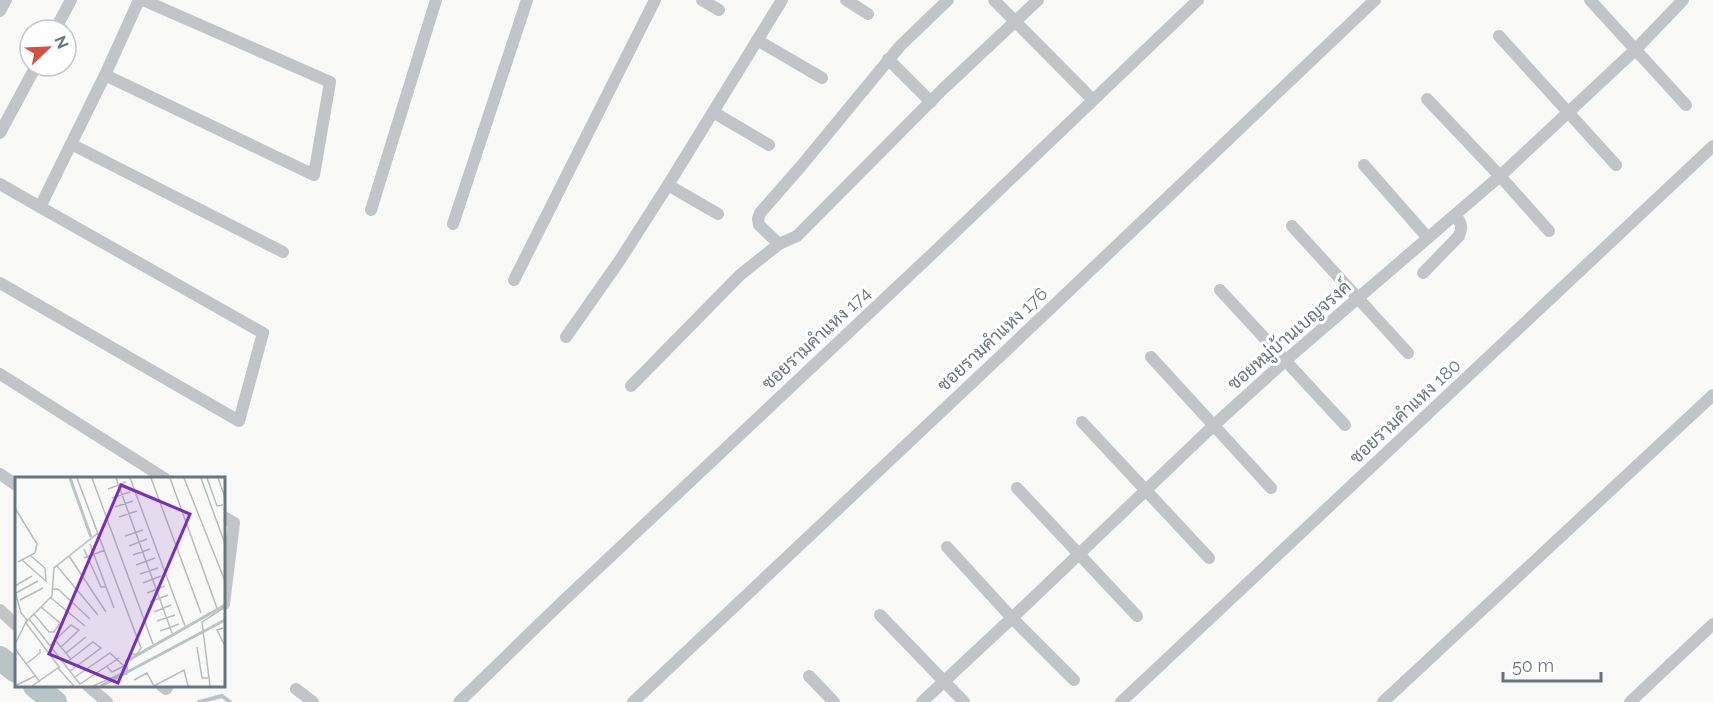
<svg xmlns="http://www.w3.org/2000/svg" width="1713" height="702" font-family="Raleway,Sarabun,sans-serif">
	<style>
		.lines { fill: none; stroke-linecap: round; stroke-linejoin: round }
		.stream { stroke: #b8c4c6; stroke-width: 4 }
		.river { stroke: #b8c4c6; stroke-width: 24 }
		.minor { stroke: #c1c5c8; stroke-width: 12 }
		.labels { text-anchor: middle; dominant-baseline: central; stroke-width: 6; stroke-linejoin: round; paint-order: stroke }
		.street-label { font-size: 18px; fill: #67777f; stroke: #fff }
		.inset-river { fill: none; stroke: #b8c4c6; stroke-width: 3 }
		.inset-road { fill: none; stroke: #b6bdc0; stroke-width: 1.5 }
		.view { fill: #7b2cbf; fill-opacity: 0.15; stroke: #7b2cbf; stroke-width: 3 }
		.inset-edge { fill: none; stroke: #67777f; stroke-width: 3 }
	</style>
	<rect width="100%" height="100%" fill="#f9f9f7"/>
	<g class="lines">
		<polyline class="stream" points="199,702 222,696 230,702"/>
		<g class="river">
			<polyline points="0,658 16,671"/>
			<polyline points="35,686 55,702"/>
		</g>
		<g class="minor">
			<polyline points="702,0 719,10"/>
			<polyline points="846,0 868,14"/>
			<polyline points="994,0 1093,100"/>
			<polyline points="1590,0 1686,105"/>
			<polyline points="0,11 6,0"/>
			<polyline points="55,30 71,0"/>
			<polyline points="1499,36 1616,165"/>
			<polyline points="757,40 822,78"/>
			<polyline points="888,59 931,102"/>
			<polyline points="105,75 314,175 330,82 143,0"/>
			<polyline points="1427,99 1500,176 1549,231"/>
			<polyline points="713,112 769,145"/>
			<polyline points="0,133 36,66"/>
			<polyline points="71,144 283,252"/>
			<polyline points="1364,165 1428,238"/>
			<polyline points="0,184 40,207 105,75 139,0"/>
			<polyline points="668,185 718,214"/>
			<polyline points="371,210 436,0"/>
			<polyline points="453,224 527,0"/>
			<polyline points="1292,226 1408,353"/>
			<polyline points="779,244 759,225 758,219 760,213 802,165 900,46 948,0"/>
			<path d="M1423,273L1459,236C1463,227 1461,222 1455,215"/>
			<polyline points="514,280 655,0"/>
			<polyline points="0,283 239,421 263,333 40,207"/>
			<polyline points="1220,290 1345,425"/>
			<polyline points="566,337 620,260 668,185 782,0"/>
			<polyline points="1151,357 1271,488"/>
			<polyline points="0,374 164,478"/>
			<polyline points="631,386 740,275 779,244 797,236 942,90 1038,0"/>
			<polyline points="1082,422 1209,558"/>
			<polyline points="0,474 16,485"/>
			<polyline points="1017,488 1137,616"/>
			<polyline points="224,517 234,523 224,604"/>
			<polyline points="947,547 1012,618 1074,680"/>
			<polyline points="0,610 16,625"/>
			<polyline points="880,615 964,702"/>
			<polyline points="809,676 834,702"/>
			<polyline points="88,686 107,702"/>
			<polyline points="162,686 166,689 168,686"/>
			<polyline points="296,689 313,702"/>
			<polyline points="459,702 560,604 930,256 1198,0"/>
			<polyline points="633,702 1009,348 1375,0"/>
			<polyline points="922,702 1012,618 1213,426 1286,360 1500,176 1635,50 1683,0"/>
			<polyline points="1121,702 1713,146"/>
			<polyline points="1383,702 1713,395"/>
			<polyline points="1630,702 1713,624"/>
		</g>
	</g>
	<g class="labels">
		<g class="street-label">
			<text transform="translate(1289 335) rotate(-41)">ซอยหมู่บ้านเบญจรงค์</text>
			<text transform="translate(816 338) rotate(-43)">ซอยรามคำแหง 174</text>
			<text transform="translate(992 339) rotate(-43)">ซอยรามคำแหง 176</text>
			<text transform="translate(1405 411) rotate(-43)">ซอยรามคำแหง 180</text>
		</g>
	</g>
	<g transform="translate(15 477)">
		<rect width="210" height="210" fill="#f9f9f7"/>
		<path class="inset-river" d="M55,1L76,60M111,198L112,184L210,128M86,209L210,143"/>
		<path class="inset-road" d="M62,1L126,171L122,177H114M77,1L138,167M101,1L157,156M115,1L170,149M136,1L186,136M155,1L202,131M169,1L210,104M186,1L210,67M192,1L202,29L208,28M203,1L210,20M93,12L111,5M97,21L115,15M100,30L118,24M0,31L22,67L20,76L3,85M104,40L122,34M110,59L128,53M75,67L99,131M114,69L132,62M69,72L86,110H91M118,78L135,72M16,79L30,91L31,103M54,79L91,135M69,81L90,73M7,83L32,105M121,88L140,81M42,89L83,138M125,97L143,91M128,106L146,99M0,109L17,99M38,112H43L75,142M0,114L6,136L13,144M1,116L23,104M132,116L150,109M36,121L70,149M5,123L28,111M135,125L153,118M139,135L156,128M19,137L34,155H39L45,146L26,130M14,142L65,207L104,181M142,144L160,138M11,146L45,191M208,151L202,153L210,169M145,154L164,147M40,163L56,182L50,186M0,167L11,145L37,119L39,91L83,56M35,168L56,148L64,153L46,170M182,170L187,201H193M0,172L25,205M51,176L71,160M11,187L25,176V172M55,194L86,171L78,165L56,182M60,200L95,176L109,189L97,195L92,190M119,203L132,196L139,209L169,193L173,209M0,209L20,199M17,209L43,191L59,209M78,209L110,195M195,209L187,145L210,130"/>
		<path class="view" d="M106,8L175,37L103,206L34,177Z"/>
		<rect width="210" height="210" class="inset-edge"/>
	</g>
	<g transform="translate(48 48) rotate(67)"><circle r="28" fill="#ffffff" stroke="#c2c9cc" stroke-width="1.5"/>
	<path d="M0-4.5L10 22L0 15L-10 22Z" fill="#d05240"/>
	<text y="-9" font-size="16" font-weight="bold" text-anchor="middle" fill="#67777f">N</text>
	</g>
	<path d="M1503 672v9h98v-9" fill="none" stroke="#67777f" stroke-width="3"/>
	<text x="1512" y="672" font-size="18" fill="#67777f" stroke="#ffffff" stroke-width="4.5" paint-order="stroke">50 m</text>
</svg>
